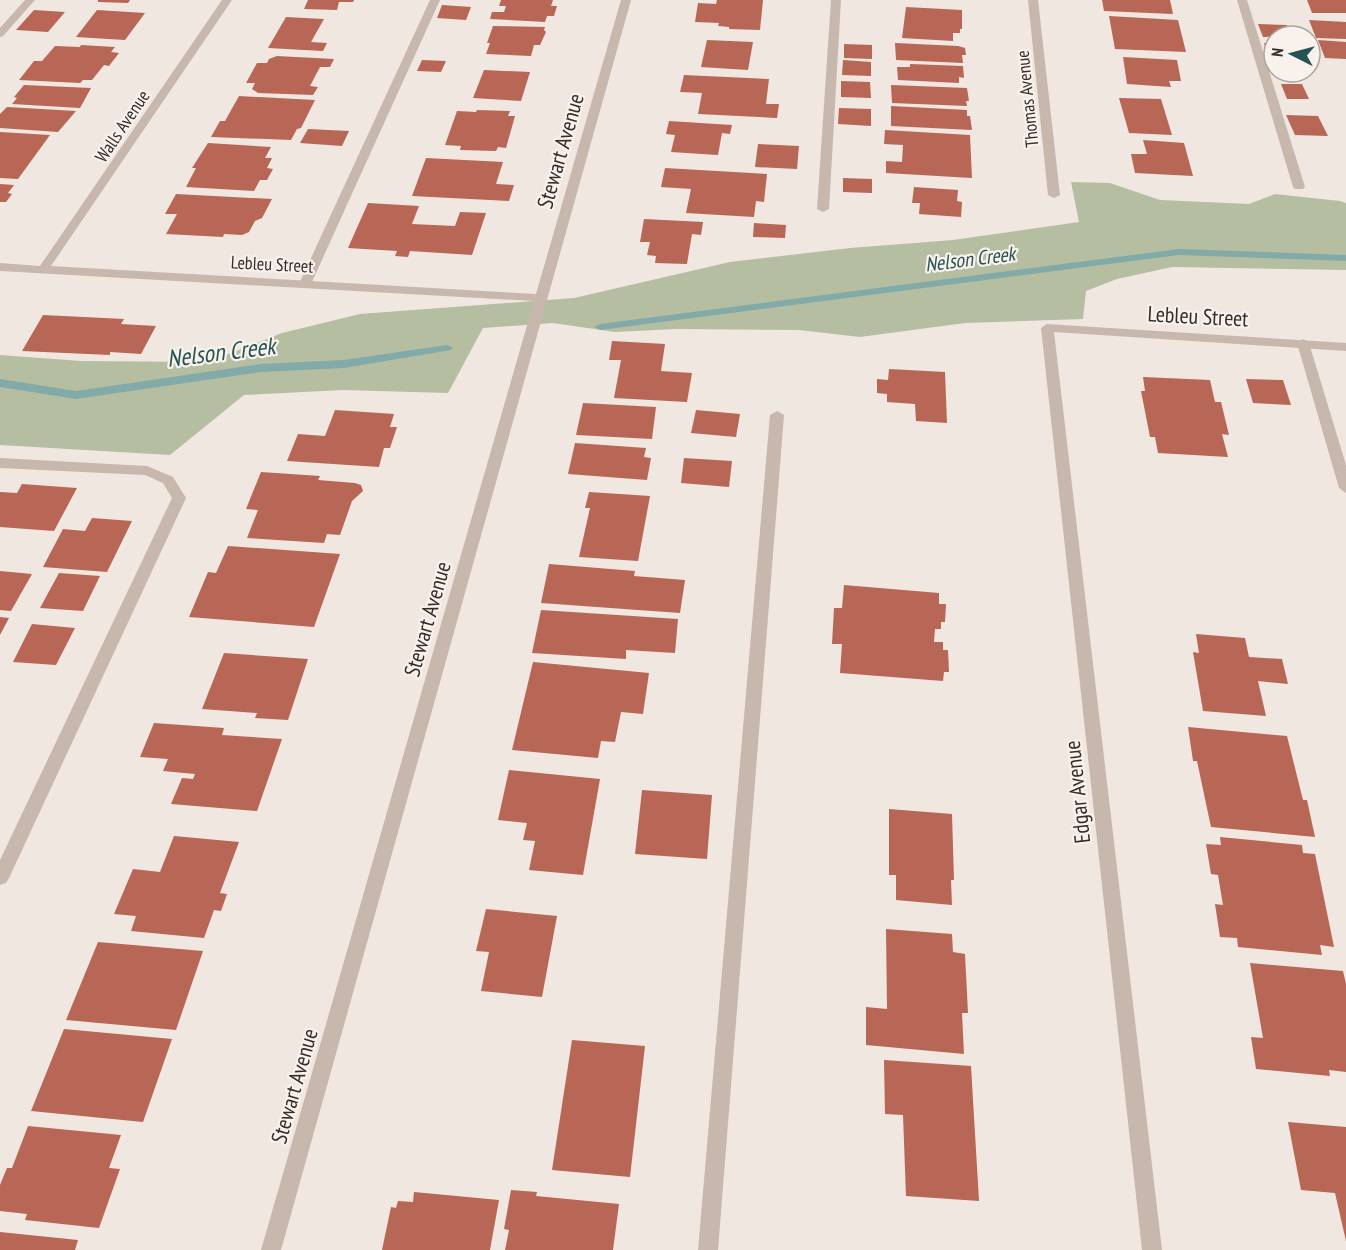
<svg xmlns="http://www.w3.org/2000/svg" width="1346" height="1250" font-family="'PT Sans Narrow',sans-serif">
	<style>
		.green { fill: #b6bea1 }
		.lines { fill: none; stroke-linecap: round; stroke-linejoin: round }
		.stream { fill: #82aaa9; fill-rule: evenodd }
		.building { fill: #b86656 }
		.lane { fill: #c7b7ad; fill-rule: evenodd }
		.street { fill: #c7b7ad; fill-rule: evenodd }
		.labels { text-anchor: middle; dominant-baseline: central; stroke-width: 4.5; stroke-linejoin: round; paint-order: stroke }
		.far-street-label { font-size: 18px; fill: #362d2b; stroke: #f8f1ec }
		.far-water-label { font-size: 20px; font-style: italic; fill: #255353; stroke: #f8f1ec }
		.street-label { font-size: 22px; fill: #362d2b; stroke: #f8f1ec }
		.water-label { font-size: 24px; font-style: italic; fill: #255353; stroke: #f8f1ec }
	</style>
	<rect width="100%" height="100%" fill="#f0e7e0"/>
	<polygon class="green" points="1071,182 1110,183 1160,200 1249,204 1275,194 1340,201 1346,203 1346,270 1172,267 1117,279 1086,291 1083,319 965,323 860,337 799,330 676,329 615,332 553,323 483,328 448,393 343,390 244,395 170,455 0,445 0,355 81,361 208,362 282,333 360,314 574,298 730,262 850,248 953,240 1079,222"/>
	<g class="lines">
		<g class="stream">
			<polygon points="1179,249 1346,255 1346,261 1179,255 600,330 594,327 600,324"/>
			<polygon points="447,345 453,348 451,350 344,368 261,372 76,399 0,387 0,379 76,391 261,364 344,360"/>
		</g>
	</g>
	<g class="building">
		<polygon points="98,0 130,0 128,3 98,2"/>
		<polygon points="308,0 354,0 353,2 339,2 337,10 304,9"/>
		<polygon points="501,0 553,0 551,6 557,6 554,16 547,16 545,22 490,19 492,12 504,12 506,6 499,6"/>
		<polygon points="717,0 763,0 760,30 729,29 729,27 718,26 719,23 695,22 698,3 716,4"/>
		<polygon points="1102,0 1170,0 1173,14 1104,11"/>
		<polygon points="1307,0 1346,0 1346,13 1312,13"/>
		<polygon points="442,5 471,7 466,20 437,18"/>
		<polygon points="906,7 962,10 962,29 960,29 960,33 953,33 953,41 902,38"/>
		<polygon points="34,10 65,12 48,32 16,30"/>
		<polygon points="97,10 145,13 125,40 76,37"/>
		<polygon points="1109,16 1178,20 1186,52 1115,49"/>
		<polygon points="286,17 324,19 311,42 327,43 323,51 268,48"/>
		<polygon points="1309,20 1346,22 1346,39 1316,38"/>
		<polygon points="1258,24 1287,25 1291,36 1263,37"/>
		<polygon points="493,26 545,27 544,30 546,32 540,45 534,45 531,56 486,54 490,43 487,43"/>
		<polygon points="707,40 753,42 748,70 701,67"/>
		<polygon points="1318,40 1346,42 1346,59 1325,58"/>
		<polygon points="895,43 958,46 965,48 966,55 962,55 963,63 896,60"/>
		<polygon points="1264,43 1274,44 1274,58 1269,58"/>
		<polygon points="844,44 872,45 872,59 844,58"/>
		<polygon points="81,45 115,47 111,52 119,53 109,66 104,65 92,80 83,80 80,83 19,80 34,61 42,61 55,46 80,47"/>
		<polygon points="277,56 334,59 330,67 320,67 310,86 318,87 313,95 258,93 252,89 255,83 246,83 257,63 267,63 269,59"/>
		<polygon points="1123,57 1177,60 1181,81 1169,81 1171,87 1127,84"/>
		<polygon points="422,60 446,61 441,72 417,71"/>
		<polygon points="843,60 871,62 871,76 842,75"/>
		<polygon points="910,64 963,66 964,78 959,77 959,83 898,80 897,67 910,67"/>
		<polygon points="484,70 530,72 521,101 473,98"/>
		<polygon points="684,75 769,79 766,104 779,104 777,118 698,114 702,93 680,92"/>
		<polygon points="841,81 870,82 871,98 841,97"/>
		<polygon points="1281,84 1302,84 1309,99 1287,99"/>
		<polygon points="24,85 91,88 80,108 12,104 17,98 14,97"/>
		<polygon points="891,85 967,88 969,101 966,101 967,106 892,103"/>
		<polygon points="239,96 315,100 301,128 297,129 291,140 211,137 220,121 225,121"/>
		<polygon points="1119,98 1161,99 1172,135 1129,133"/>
		<polygon points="891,106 967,110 967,116 970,116 972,130 891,126"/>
		<polygon points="7,107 76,111 58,132 0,128 0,114"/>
		<polygon points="839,108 871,109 871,126 838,124"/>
		<polygon points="477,110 510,111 508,116 515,116 506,148 498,147 496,151 460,150 461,146 445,145 457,111 476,112"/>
		<polygon points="1286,115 1318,116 1328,136 1295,135"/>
		<polygon points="669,121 732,125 730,134 722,133 718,155 671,152 675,135 666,134"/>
		<polygon points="308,129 349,131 342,146 300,143"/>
		<polygon points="885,130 970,135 972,178 886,173 886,161 902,162 903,145 884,144"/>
		<polygon points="0,132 50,135 18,179 0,178"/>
		<polygon points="1143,140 1184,143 1193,176 1135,173 1131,154 1147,154"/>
		<polygon points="208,143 271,147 265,158 272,158 267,168 273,169 267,180 260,180 254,191 186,187 196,168 192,168"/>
		<polygon points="758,144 799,146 797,169 755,167"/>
		<polygon points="426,158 503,162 496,184 514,185 509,201 412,196"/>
		<polygon points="665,168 767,174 764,202 756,201 754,217 686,213 691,189 661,187"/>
		<polygon points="843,178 872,179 872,193 843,192"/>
		<polygon points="0,184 14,185 8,193 12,194 6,202 0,202"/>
		<polygon points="914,187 958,190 957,201 962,202 961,217 919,214 920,203 912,203"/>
		<polygon points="176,194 272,199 262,218 255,221 249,232 242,235 224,234 223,237 166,234 177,214 165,214"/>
		<polygon points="368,203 419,206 412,224 455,226 460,212 486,213 472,255 410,251 408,257 395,256 397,251 348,248"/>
		<polygon points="644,219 703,222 701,235 692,234 687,264 655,263 656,256 647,255 650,242 640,242"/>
		<polygon points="754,223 786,225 785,238 753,237"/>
		<polygon points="43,315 124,319 121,324 156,326 141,354 110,352 110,355 22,351"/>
		<polygon points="612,341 665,344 661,371 692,373 687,402 614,398 621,360 609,360"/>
		<polygon points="889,369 945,372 947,423 916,421 915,404 887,402 887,394 877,393 877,379 888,380"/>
		<polygon points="1143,377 1210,380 1215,402 1221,402 1229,435 1222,434 1228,457 1158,453 1155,437 1150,437 1141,391 1145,391"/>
		<polygon points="1246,379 1283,380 1291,405 1253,403"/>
		<polygon points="583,403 656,407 652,439 576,435"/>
		<polygon points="335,410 394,414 390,427 397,427 390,448 384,448 379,467 287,461 298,434 325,436"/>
		<polygon points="696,410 740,414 736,437 691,433"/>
		<polygon points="575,443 646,448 644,457 651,458 647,480 568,474"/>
		<polygon points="684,458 732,461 729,487 681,483"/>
		<polygon points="261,472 320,476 318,480 355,483 361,485 363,491 352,501 340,535 327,534 324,543 247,538 258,510 246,509"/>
		<polygon points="22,484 77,488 54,531 0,527 0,492 17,493"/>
		<polygon points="589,492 650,496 638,561 579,557 590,508 585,508"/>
		<polygon points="92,518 132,521 107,572 43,567 63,529 85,531"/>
		<polygon points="228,546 340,554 314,627 189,617 208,572 216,573"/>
		<polygon points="549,564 635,571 634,576 685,580 680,613 541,603"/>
		<polygon points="0,571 32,574 11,611 0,610"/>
		<polygon points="59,573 100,576 83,611 40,608"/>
		<polygon points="844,585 939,593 939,604 946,604 945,622 941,622 941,629 935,629 934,642 943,642 943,650 948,650 949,672 944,672 943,681 840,673 842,644 832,644 834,608 842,608"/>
		<polygon points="541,610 678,619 675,653 626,650 626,659 532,653"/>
		<polygon points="0,617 9,618 0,635"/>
		<polygon points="32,624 75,628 56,665 13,662"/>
		<polygon points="1196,634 1245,638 1249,657 1282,659 1288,684 1258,681 1266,716 1203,711 1193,652 1199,653"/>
		<polygon points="224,653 308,659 288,720 255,718 257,713 202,709"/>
		<polygon points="533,662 649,673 643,714 621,712 615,742 601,741 598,758 512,750"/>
		<polygon points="154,723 224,728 222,735 282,739 257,811 171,804 182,778 193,779 195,774 163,771 168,759 140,757"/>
		<polygon points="1188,727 1287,736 1303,800 1307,800 1315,837 1211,827 1197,761 1193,761"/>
		<polygon points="509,770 600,779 583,875 529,870 535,841 523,840 527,823 498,820"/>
		<polygon points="642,790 712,795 707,859 635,854"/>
		<polygon points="889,809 952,814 954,880 951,880 952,905 896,900 896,875 889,875"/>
		<polygon points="174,836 239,842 220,893 227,894 221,911 214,910 204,938 131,931 136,916 114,914 133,869 160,872"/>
		<polygon points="1220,837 1302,845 1303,853 1315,854 1334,947 1320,945 1322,955 1238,947 1237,938 1220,937 1215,904 1223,905 1218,875 1211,874 1206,844 1221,845"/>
		<polygon points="486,909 557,916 542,997 481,991 489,952 476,951"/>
		<polygon points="886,929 952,934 953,952 965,954 968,1013 962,1013 964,1054 866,1045 866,1007 887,1009"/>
		<polygon points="98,942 203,951 176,1030 66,1020"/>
		<polygon points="1250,963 1343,971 1346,984 1346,1072 1329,1070 1330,1076 1256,1069 1251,1037 1263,1038"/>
		<polygon points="64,1029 172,1039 143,1122 31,1111"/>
		<polygon points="572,1040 645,1046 630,1177 552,1170"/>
		<polygon points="884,1060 971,1066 979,1201 906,1196 903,1115 885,1114"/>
		<polygon points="1288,1122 1346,1127 1346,1241 1335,1193 1301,1190"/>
		<polygon points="28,1126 121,1135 109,1168 120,1169 99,1228 25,1220 27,1214 0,1211 0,1185 7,1168 12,1168"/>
		<polygon points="511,1190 537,1192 536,1196 619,1204 613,1250 505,1250 509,1230 504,1229"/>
		<polygon points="414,1192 499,1200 490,1250 382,1250 391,1207 396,1208 398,1201 413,1202"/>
		<polygon points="0,1232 78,1240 75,1250 0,1250"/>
	</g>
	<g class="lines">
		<g class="lane">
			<polygon points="25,0 35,0 3,36 0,37 0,28"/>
			<polygon points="430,0 440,0 311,284 305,288 301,287 299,284"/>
			<polygon points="831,0 841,0 829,209 823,212 817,209"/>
			<polygon points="1237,0 1247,0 1305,187 1303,189 1295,189 1293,187"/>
			<polygon points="1303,339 1309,343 1346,465 1346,493 1339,488 1297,343"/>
			<polygon points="777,411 784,415 718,1250 698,1250 770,415"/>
			<polygon points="0,458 147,466 173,477 186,498 9,878 6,883 0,885 0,860 172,498 163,483 145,475 0,468"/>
		</g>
		<g class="street">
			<polygon points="222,0 232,0 51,266 536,294 621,0 631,0 281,1250 261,1250 534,301 0,271 0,263 40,266"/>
			<polygon points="1028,0 1038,0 1060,195 1054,198 1048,195"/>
			<polygon points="1047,324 1346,343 1346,351 1054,332 1162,1250 1142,1250 1041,328"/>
		</g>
	</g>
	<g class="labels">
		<g class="far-street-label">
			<text transform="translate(1027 99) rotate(-96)">Thomas Avenue</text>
			<text transform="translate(122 126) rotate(-56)">Walls Avenue</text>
			<text transform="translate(272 264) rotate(3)">Lebleu Street</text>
		</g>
		<g class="far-water-label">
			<text transform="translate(970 259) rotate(-7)">Nelson Creek</text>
		</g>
		<g class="street-label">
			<text transform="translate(560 151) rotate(-74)">Stewart Avenue</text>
			<text transform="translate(1198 316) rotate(3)">Lebleu Street</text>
			<text transform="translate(427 619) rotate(-74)">Stewart Avenue</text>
			<text transform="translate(1077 792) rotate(-96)">Edgar Avenue</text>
			<text transform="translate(294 1086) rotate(-74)">Stewart Avenue</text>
		</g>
		<g class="water-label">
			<text transform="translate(221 352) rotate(-7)">Nelson Creek</text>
		</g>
	</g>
	<g transform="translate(1292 54) rotate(276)"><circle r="28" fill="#f8f1ec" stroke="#aaa39f" stroke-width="1.5"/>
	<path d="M0-4.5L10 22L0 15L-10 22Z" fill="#255353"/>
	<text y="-9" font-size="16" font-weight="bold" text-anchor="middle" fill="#362d2b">N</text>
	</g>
</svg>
